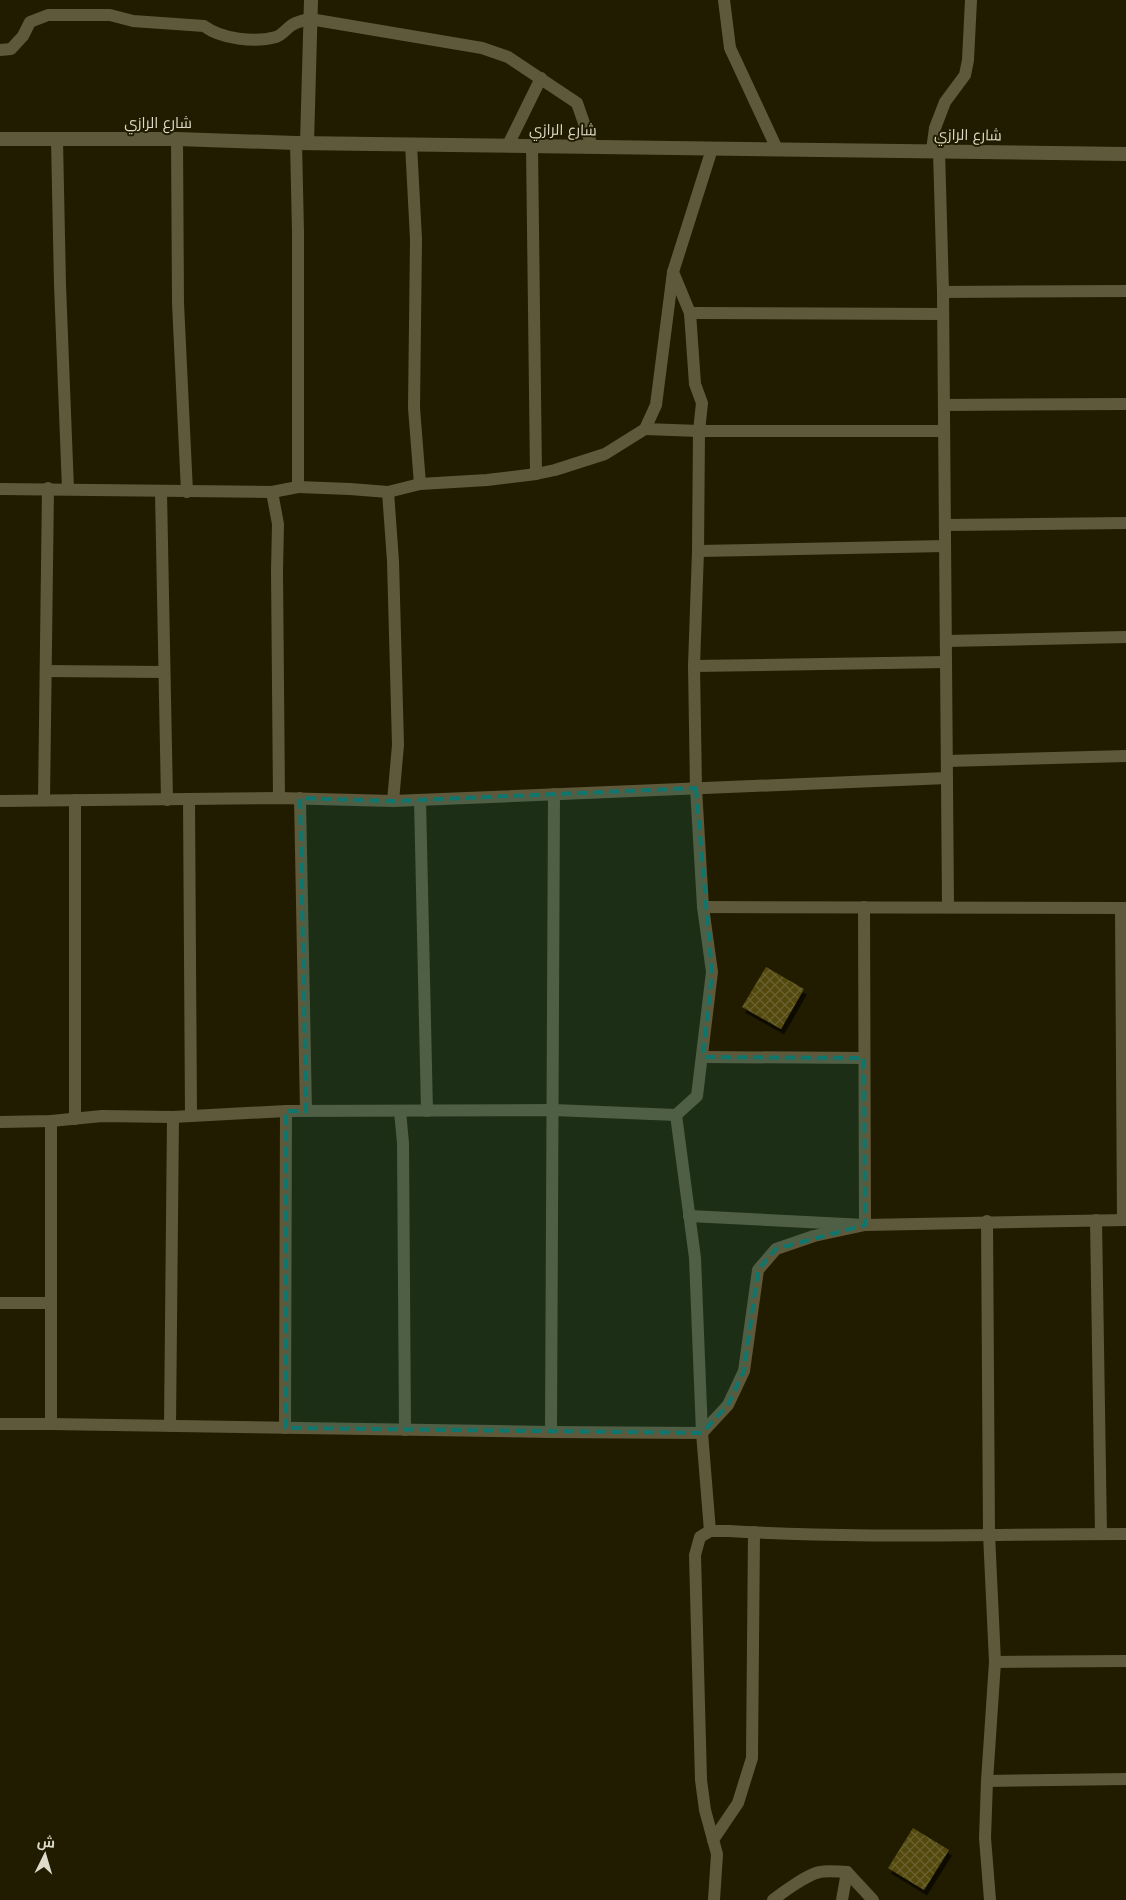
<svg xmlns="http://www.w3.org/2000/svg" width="1126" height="1900" font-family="Jost,Cairo,sans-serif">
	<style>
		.building { fill: url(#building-cross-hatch); filter: url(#shadow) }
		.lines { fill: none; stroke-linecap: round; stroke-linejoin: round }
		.minor { stroke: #5f593b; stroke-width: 12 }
		.tertiary { stroke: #5f593b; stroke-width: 14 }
		.marked { fill: #0f766e; fill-opacity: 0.2; stroke: #0f766e; stroke-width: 4; stroke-dasharray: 10 6; stroke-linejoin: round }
		.labels { text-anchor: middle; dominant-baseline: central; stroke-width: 4; stroke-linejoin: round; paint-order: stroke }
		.street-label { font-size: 15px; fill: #dedbca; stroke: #211c00 }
	</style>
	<defs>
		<pattern id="building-cross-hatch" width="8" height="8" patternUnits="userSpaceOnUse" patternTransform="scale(1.25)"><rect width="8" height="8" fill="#524810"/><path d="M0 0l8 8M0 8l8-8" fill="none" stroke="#6a6231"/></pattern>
		<filter id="shadow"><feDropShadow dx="3" dy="5.5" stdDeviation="0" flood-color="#0009"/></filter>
	</defs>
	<rect width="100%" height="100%" fill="#211c00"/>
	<g class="building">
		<polygon points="766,967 804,989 781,1029 742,1007"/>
		<polygon points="913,1828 949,1850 924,1890 888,1868"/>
	</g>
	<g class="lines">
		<g class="minor">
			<polyline points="724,0 730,48 777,149"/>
			<path d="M0,50L11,49L23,36L30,22L48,15H110L133,21L204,26C221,39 255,43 276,37C282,35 286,29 292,25C297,22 304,20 310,19L482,48L508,57L577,103L592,146"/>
			<polyline points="177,139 178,303 187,492"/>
			<polyline points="57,140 60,285 68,489"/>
			<polyline points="296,143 298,232 298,487 350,489 388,492 420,484 487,480 536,474 555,470 605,454 645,429 656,405 673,272"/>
			<polyline points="411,144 416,239 414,408 420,484"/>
			<polyline points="508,145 541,78"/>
			<polyline points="532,146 536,474"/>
			<polyline points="932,150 935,128 945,102 965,75 968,60 971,0"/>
			<polyline points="939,151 943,292 948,907"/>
			<polyline points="943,292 1126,291"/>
			<polyline points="690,313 943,314"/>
			<polyline points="944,405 1126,404"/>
			<polyline points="645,429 699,431 944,431"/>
			<polyline points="0,489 272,492 298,487"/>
			<polyline points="161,492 167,800"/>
			<polyline points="272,492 278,524 277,571 279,798"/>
			<polyline points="388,492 393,561 398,745 393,801"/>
			<polyline points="945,525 1126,523"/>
			<polyline points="698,551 945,546"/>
			<polyline points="946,641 1126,637"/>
			<polyline points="694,666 946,662"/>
			<polyline points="46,671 164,672"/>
			<polyline points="947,761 1126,756"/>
			<polyline points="300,798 306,1111"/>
			<polyline points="189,799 191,1116"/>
			<polyline points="44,800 48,488"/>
			<polyline points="75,800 75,1119"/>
			<polyline points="420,800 427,1111"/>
			<polyline points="0,801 279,798 393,801 947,778"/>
			<polyline points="703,907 1126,908"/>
			<polyline points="864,907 865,1225"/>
			<polyline points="1121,908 1123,1220"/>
			<polyline points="703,1057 864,1058"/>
			<polyline points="400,1111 403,1143 405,1430"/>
			<polyline points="676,1115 695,1258 702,1433 710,1531"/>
			<polyline points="51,1121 51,1424"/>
			<polyline points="0,1122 51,1121 102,1116 173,1117 286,1111 553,1110 676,1115 697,1096 712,972 703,907 696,788 694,666 698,551 699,431 702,403 695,384 690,313 673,272 712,149"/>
			<polyline points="689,1216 865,1225 1126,1220"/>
			<polyline points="1096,1220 1101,1534"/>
			<polyline points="987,1221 989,1534 995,1662 987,1781 985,1838 990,1900"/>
			<polyline points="0,1303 51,1303"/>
			<polyline points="0,1424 51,1424 551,1432 702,1433 728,1405 744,1371 758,1270 776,1249 814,1236 865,1225"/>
			<polyline points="170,1426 173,1117"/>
			<polyline points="285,1428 286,1111"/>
			<polyline points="551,1432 554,794"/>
			<polyline points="995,1662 1126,1661"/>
			<polyline points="987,1781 1126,1779"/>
			<polyline points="713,1840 738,1803 752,1758 754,1532"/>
			<path d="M714,1900L717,1854L705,1810L701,1780L695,1555L700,1537L710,1531H729C861,1539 994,1534 1126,1534"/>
			<path d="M773,1900C783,1892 808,1874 820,1872C829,1870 839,1872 847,1872L873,1900"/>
			<polyline points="842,1900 847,1872"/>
		</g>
		<g class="tertiary">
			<polyline points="0,139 177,139 296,143 1126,154"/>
			<polyline points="307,143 311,0"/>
		</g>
	</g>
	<path class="marked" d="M696,788L712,972L703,1057L864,1058L865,1225L776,1249L758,1270L744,1371L728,1405L702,1433L285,1428L286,1111H306L300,798L393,801Z"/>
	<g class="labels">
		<g class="street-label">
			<text x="158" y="123">شارع الرازي</text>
			<text transform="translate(563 130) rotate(1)">شارع الرازي</text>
			<text transform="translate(968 135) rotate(1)">شارع الرازي</text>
		</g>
	</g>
	<g transform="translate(45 1855) rotate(5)" stroke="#211c00" stroke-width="4" paint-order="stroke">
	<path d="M0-4L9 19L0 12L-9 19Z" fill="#dedbca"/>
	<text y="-8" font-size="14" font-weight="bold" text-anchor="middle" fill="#dedbca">ش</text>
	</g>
</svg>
